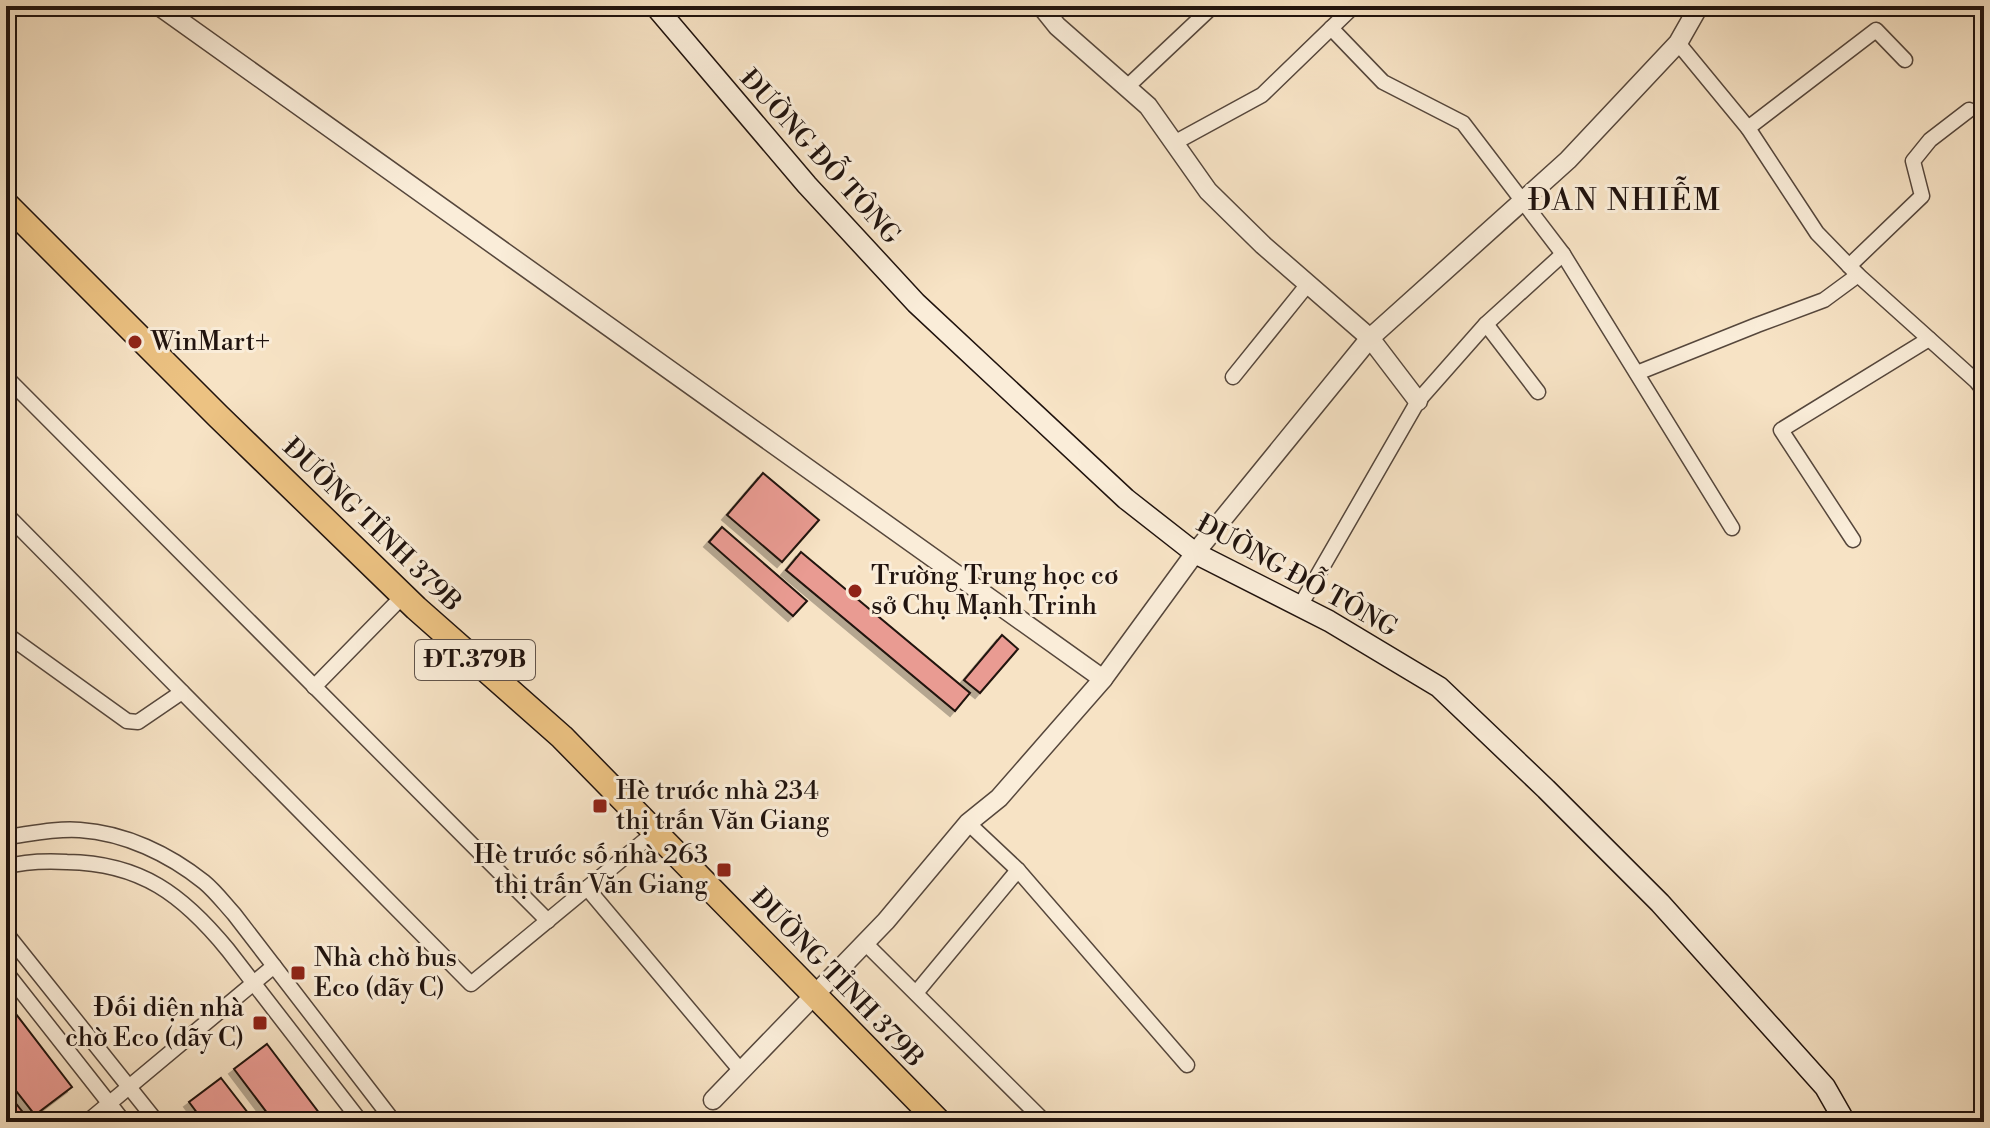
<svg xmlns="http://www.w3.org/2000/svg" width="1990" height="1128" font-family="'Libre Bodoni',serif">
	<style>
		.building { fill: #e99b92; stroke: #20130e; stroke-width: 2; filter: url(#shadow) }
		.lines { fill: none; stroke-linecap: round; stroke-linejoin: round }
		.minor-casing { stroke: #56473c; stroke-width: 17 }
		.tertiary-casing { stroke: #56473c; stroke-width: 21 }
		.secondary-casing { stroke: #20130e; stroke-width: 23 }
		.primary-casing { stroke: #20130e; stroke-width: 27 }
		.minor { stroke: #faedd9; stroke-width: 14 }
		.tertiary { stroke: #faedd9; stroke-width: 18 }
		.secondary { stroke: #faedd9; stroke-width: 20 }
		.primary { stroke: #ecc282; stroke-width: 24 }
		.poi-dot { fill: #8f2418; stroke: #faedd9; stroke-width: 3 }
		.labels { text-anchor: middle; dominant-baseline: central; stroke-width: 6; stroke-linejoin: round; paint-order: stroke }
		.shield { fill: #faedd9; stroke: #61544b; stroke-width: 2 }
		.shield-label { font-size: 24px; font-weight: bold; fill: #20130e }
		.street-label { font-size: 26px; fill: #20130e; stroke: #faedd9 }
		.poi-label { font-size: 26px; fill: #20130e; stroke: #faedd9; text-anchor: start }
		.quarter-label { font-size: 30px; letter-spacing: 2px; fill: #20130e; stroke: #faedd9 }
	</style>
	<defs>
		<filter id="shadow"><feDropShadow dx="-5" dy="5" stdDeviation="0" flood-color="#0004"/></filter>
	</defs>
	<rect width="100%" height="100%" fill="#f7e3c5"/>
	<filter id="stains"><feTurbulence type="fractalNoise" baseFrequency=".0025" numOctaves="4"/><feColorMatrix values="0 0 0 0 .2 0 0 0 0 .09 0 0 0 0 .02 0 0 0 .5 -.17"/></filter>
	<radialGradient id="worn" r=".72"><stop offset=".6" stop-color="#630" stop-opacity="0"/><stop offset="1" stop-color="#630" stop-opacity=".3"/></radialGradient>
	<g class="building">
		<polygon points="763,473 819,520 782,562 727,515"/>
		<polygon points="722,527 807,601 793,616 709,542"/>
		<polygon points="801,552 970,693 955,711 786,570"/>
		<polygon points="1002,635 1018,649 980,693 964,680"/>
		<polygon points="6,1001 72,1087 35,1115 6,1078"/>
		<polygon points="267,1044 326,1122 274,1122 234,1069"/>
		<polygon points="221,1078 255,1122 204,1122 189,1102"/>
		<polygon points="6,1091 29,1120 27,1122 6,1122"/>
	</g>
	<g class="lines">
		<defs>
			<g id="minor">
				<polyline points="1331,28 1383,82 1463,123 1563,254 1732,528"/>
				<polyline points="1678,43 1748,128 1817,233 1858,275 1976,381 1984,391"/>
				<polyline points="1127,87 1213,6"/>
				<polyline points="1748,128 1876,30 1905,60"/>
				<polyline points="1174,143 1262,95 1354,6"/>
				<polyline points="1849,266 1922,196 1913,161 1930,140 1969,110"/>
				<polyline points="1486,324 1538,392"/>
				<polyline points="1637,373 1757,325 1824,300 1858,275"/>
				<polyline points="6,377 548,921"/>
				<polyline points="1233,377 1308,284"/>
				<polyline points="6,514 471,984 655,832"/>
				<polyline points="1853,540 1781,430 1929,339"/>
				<polyline points="1300,606 1418,401 1486,324 1563,254"/>
				<polyline points="6,634 127,721 138,722 182,692"/>
				<polyline points="314,687 403,596"/>
				<polyline points="968,823 1018,870 1187,1065"/>
				<path d="M6,837C30,834 56,828 80,830C125,833 169,854 204,882C215,891 224,903 234,914L394,1122"/>
				<path d="M6,867C25,861 47,861 67,862C141,863 183,895 228,950L361,1122"/>
				<polyline points="587,888 741,1071"/>
				<polyline points="6,933 157,1122"/>
				<polyline points="864,942 1045,1122"/>
				<polyline points="6,972 124,1122"/>
				<polyline points="916,993 1018,870"/>
				<polyline points="87,1122 274,966"/>
				<polyline points="1975,1122 1984,1119"/>
			</g>
			<g id="tertiary">
				<polyline points="159,6 1103,679"/>
				<polyline points="1041,6 1057,26 1148,106 1208,191 1263,245 1370,338 1418,401"/>
				<polyline points="713,1100 886,921 968,823 999,798 1103,679 1195,553 1370,338 1568,160 1678,43 1699,6"/>
			</g>
			<polyline id="secondary" points="655,6 807,185 916,303 1126,499 1195,553 1329,621 1439,687 1546,789 1660,903 1825,1087 1845,1122"/>
			<polyline id="primary" points="6,204 218,416 416,608 562,737 939,1122"/>
		</defs>
		<use href="#minor" class="minor-casing"/>
		<use href="#tertiary" class="tertiary-casing"/>
		<use href="#secondary" class="secondary-casing"/>
		<use href="#primary" class="primary-casing"/>
		<use href="#minor" class="minor"/>
		<use href="#tertiary" class="tertiary"/>
		<use href="#secondary" class="secondary"/>
		<use href="#primary" class="primary"/>
	</g>
	<g class="poi-dot">
		<circle cx="135" cy="342" r="8"/>
		<circle cx="855" cy="591" r="8"/>
		<rect x="592" y="798" width="16" height="16" rx="4"/>
		<rect x="716" y="862" width="16" height="16" rx="4"/>
		<rect x="290" y="965" width="16" height="16" rx="4"/>
		<rect x="252" y="1015" width="16" height="16" rx="4"/>
	</g>
	<g class="labels">
		<rect class="shield" x="415" y="640" width="120" height="40" rx="6"/>
		<g class="shield-label">
			<text x="475" y="660">ĐT.379B</text>
		</g>
		<g class="street-label">
			<text transform="translate(820 157) rotate(48)">ĐƯỜNG ĐỖ TÔNG</text>
			<text transform="translate(372 525) rotate(44)">ĐƯỜNG TỈNH 379B</text>
			<text transform="translate(1297 576) rotate(29)">ĐƯỜNG ĐỖ TÔNG</text>
			<text transform="translate(837 978) rotate(46)">ĐƯỜNG TỈNH 379B</text>
		</g>
		<g class="poi-label">
			<text x="151" y="342">WinMart+</text>
			<text x="871" y="576">Trường Trung học cơ<tspan x="871" dy="30">sở Chụ Mạnh Trinh</tspan></text>
			<text x="616" y="791">Hè trước nhà 234<tspan x="616" dy="30">thị trấn Văn Giang</tspan></text>
			<text x="708" y="855" text-anchor="end">Hè trước số nhà 263<tspan x="708" dy="30">thị trấn Văn Giang</tspan></text>
			<text x="314" y="958">Nhà chờ bus<tspan x="314" dy="30">Eco (dãy C)</tspan></text>
			<text x="244" y="1008" text-anchor="end">Đối diện nhà<tspan x="244" dy="30">chờ Eco (dãy C)</tspan></text>
		</g>
		<g class="quarter-label">
			<text x="1625" y="201">ĐAN NHIỄM</text>
		</g>
	</g>
	<rect width="1990" height="1128" fill="none" stroke="#f7e3c5" stroke-width="32"/>
	<rect x="8" y="8" width="1974" height="1112" fill="none" stroke="#20130e" stroke-width="4"/>
	<rect x="16" y="16" width="1958" height="1096" fill="none" stroke="#20130e" stroke-width="2"/>
	<rect width="100%" height="100%" filter="url(#stains)"/>
	<rect width="100%" height="100%" fill="url(#worn)"/>
</svg>
